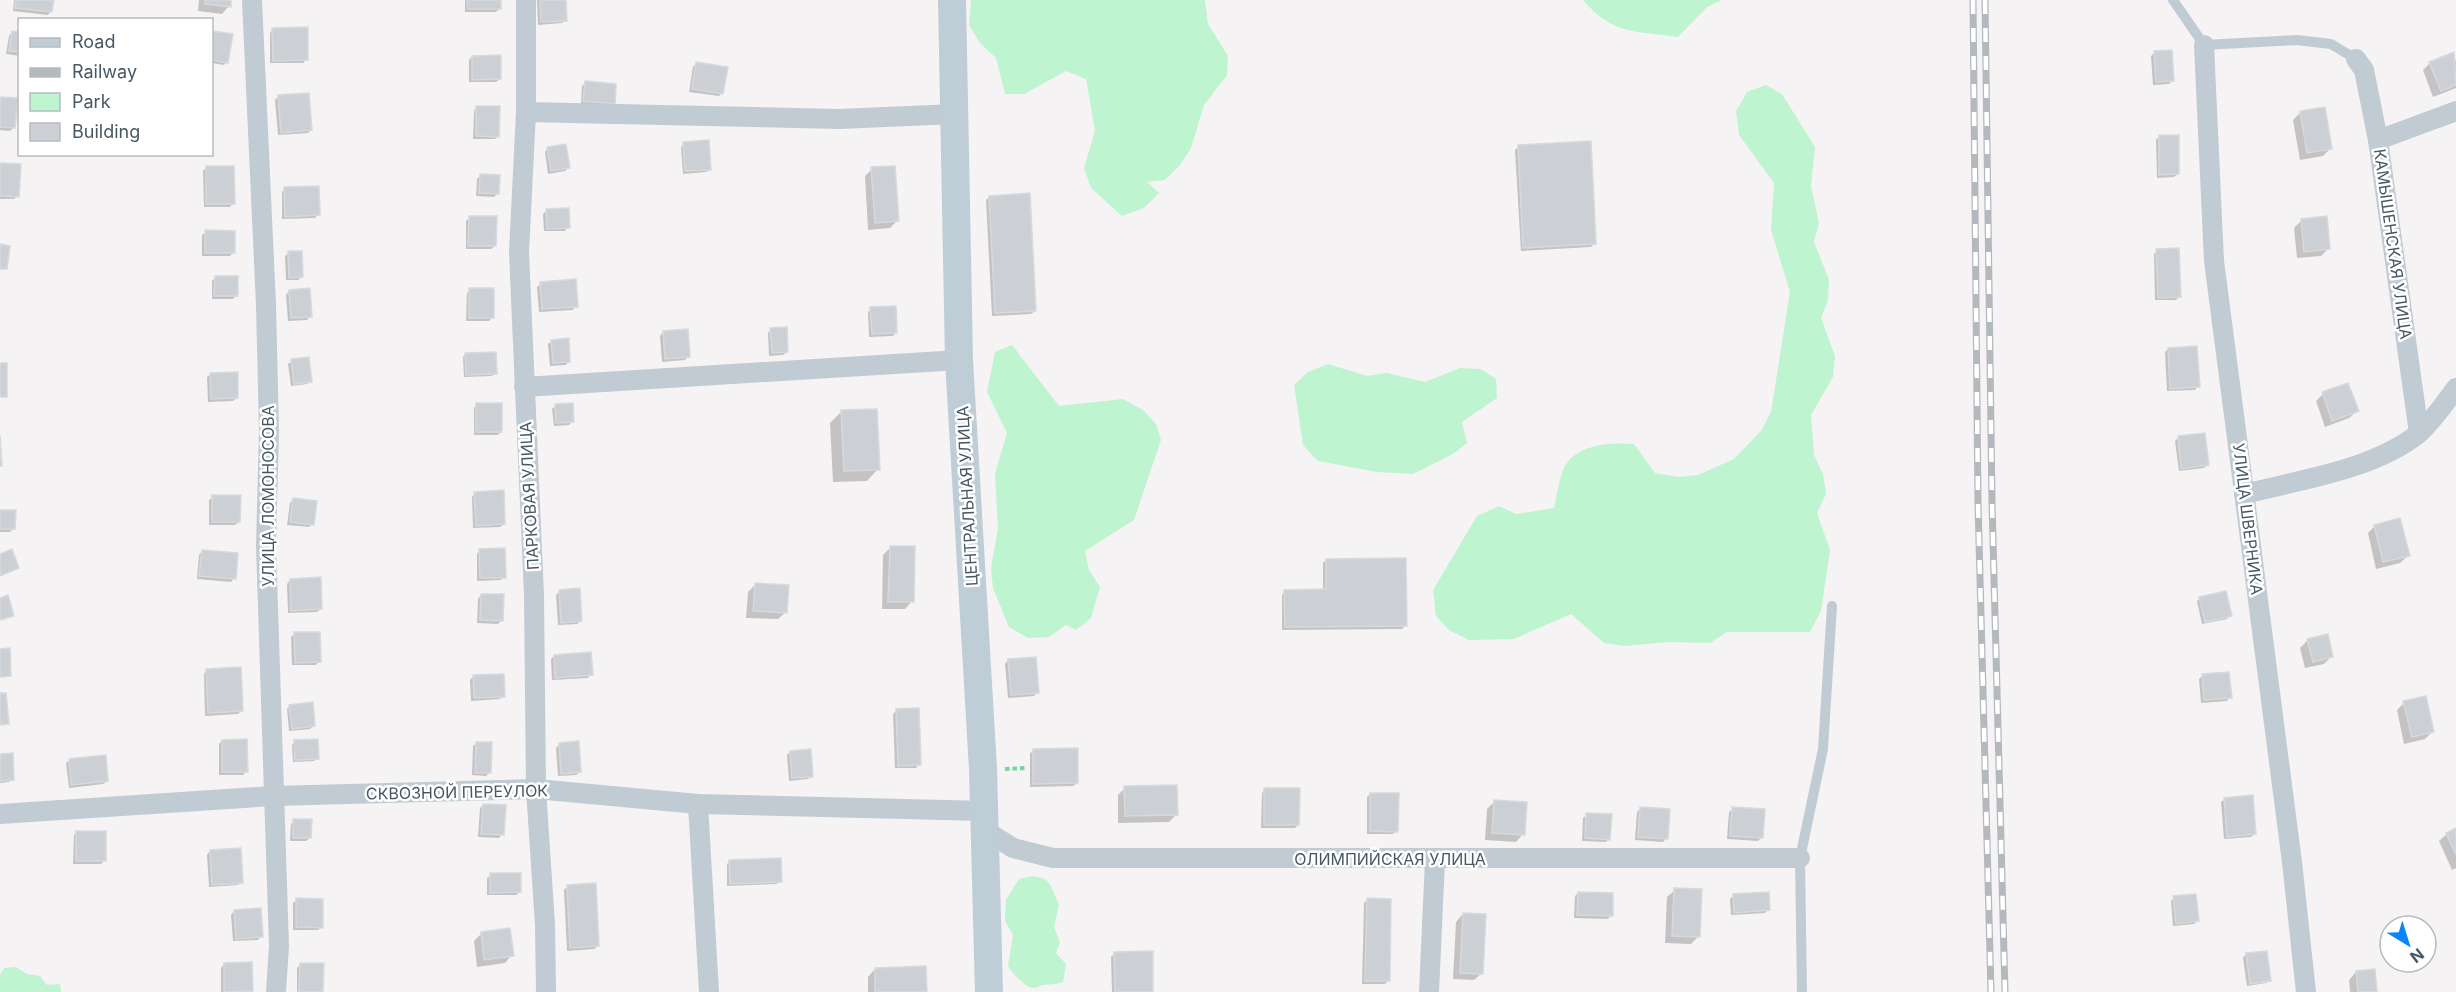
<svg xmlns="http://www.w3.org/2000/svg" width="2456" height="992" font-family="Inter,sans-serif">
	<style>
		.green { fill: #bff4d0 }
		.shadow { fill: #0003 }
		.building { fill: #ccd0d5; stroke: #d6d9de; stroke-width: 1.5 }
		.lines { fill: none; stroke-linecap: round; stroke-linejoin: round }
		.path { stroke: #73d69e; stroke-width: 4; stroke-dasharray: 4.5 3; stroke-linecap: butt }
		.lane { stroke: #c0cbd3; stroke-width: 10 }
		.street { stroke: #c0cbd3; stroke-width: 20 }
		.secondary { stroke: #bfcdd7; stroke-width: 28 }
		.rail-casing { stroke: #b4b9be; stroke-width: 7 }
		.rail { stroke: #fff; stroke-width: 4.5; stroke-dasharray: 14; stroke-linecap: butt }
		.labels { text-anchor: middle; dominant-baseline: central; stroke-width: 5; stroke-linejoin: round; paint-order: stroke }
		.street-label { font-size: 16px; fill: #485863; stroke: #fff }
	</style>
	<rect width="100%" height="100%" fill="#f5f3f3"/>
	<g class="green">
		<polygon points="971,0 1205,0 1208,24 1228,56 1227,75 1204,105 1191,148 1180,165 1165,180 1147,182 1159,193 1144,208 1122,216 1091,188 1084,168 1095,131 1086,79 1066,71 1024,94 1005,94 996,58 980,43 969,25"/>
		<path d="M1583,0H1722L1707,7L1678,37C1635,31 1613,35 1583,0Z"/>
		<path d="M1766,85L1782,94L1815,147L1811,186L1819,223L1814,242L1829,280L1828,300L1821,318L1835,356L1833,377L1811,415L1814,455L1823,474L1826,494L1817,513L1830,550L1821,611L1810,632H1727L1710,643L1668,642L1625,646L1604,643L1571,614L1514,639L1469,640L1449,630L1436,616L1433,590L1477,516L1499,506L1516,514L1554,508C1557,495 1559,478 1565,466C1577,444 1612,442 1634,444L1655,473L1678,477L1698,475L1734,459L1761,431L1771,412L1790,292L1771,230L1774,183L1739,135L1736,111L1747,92Z"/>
		<polygon points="1012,345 1059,406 1123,399 1143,410 1156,424 1161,440 1134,520 1085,551 1089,570 1100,587 1091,618 1076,630 1066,625 1049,637 1028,638 1009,627 993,588 991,568 998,528 995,474 1007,433 987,392 995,352"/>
		<polygon points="1328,364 1367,376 1387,373 1425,382 1460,368 1481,369 1496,379 1497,398 1462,422 1467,443 1453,454 1413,474 1377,472 1318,461 1303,445 1294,385 1308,372"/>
		<path d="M1033,876L1045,879L1050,884L1059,905L1054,927L1060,942L1056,953L1066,964L1063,982C1055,985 1051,984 1043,985C1040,985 1037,988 1034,988C1026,988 1011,972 1008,966L1013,935L1005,921L1006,900L1019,879Z"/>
		<polygon points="16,967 27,974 40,976 47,985 60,984 61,992 0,992 0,975 4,968"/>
	</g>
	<g class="shadow">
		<polygon points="14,0 52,0 51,11 48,15 13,11"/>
		<polygon points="199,0 230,0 229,6 222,14 198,11"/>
		<polygon points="465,0 499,0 500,8 496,12 465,12"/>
		<polygon points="537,0 564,0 566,20 562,23 538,25"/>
		<polygon points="273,29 307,59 303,63 270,63 270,33"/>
		<polygon points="12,32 20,33 20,56 6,54 9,36"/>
		<polygon points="212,32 231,35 227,62 224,65 212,63"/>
		<polygon points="2154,53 2172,81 2169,84 2153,85 2151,56"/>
		<polygon points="2453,54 2456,61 2456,88 2433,97 2423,70 2430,63"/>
		<polygon points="472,57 500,79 496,82 469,82 469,60"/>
		<polygon points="697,63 722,93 719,96 689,92 693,67"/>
		<polygon points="586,83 613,103 610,107 581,104 582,86"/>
		<polygon points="278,97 311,130 308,133 278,135 275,100"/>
		<polygon points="0,98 13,128 10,131 0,130"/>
		<polygon points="477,107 498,136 495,139 473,139 474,111"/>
		<polygon points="2301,112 2330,149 2323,156 2300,160 2293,120"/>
		<polygon points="2159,137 2178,174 2174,177 2157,178 2156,140"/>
		<polygon points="684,144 710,169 706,172 683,174 681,147"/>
		<polygon points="1518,147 1595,243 1591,247 1521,251 1515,150"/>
		<polygon points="548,148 568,168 565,171 548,174 545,152"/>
		<polygon points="0,165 18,196 14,199 0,199"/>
		<polygon points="206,168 233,203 230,207 204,207 203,171"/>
		<polygon points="872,169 898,220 890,228 868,230 865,176"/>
		<polygon points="480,176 497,194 494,197 476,196 477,179"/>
		<polygon points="285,188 318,215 315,218 282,219 282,192"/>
		<polygon points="989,197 1035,311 1031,314 992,316 986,200"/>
		<polygon points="547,210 568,227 565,231 544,231 543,214"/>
		<polygon points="469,218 495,246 491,249 466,249 466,221"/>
		<polygon points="2302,220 2328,249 2321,256 2297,258 2294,228"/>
		<polygon points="206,232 233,253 230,256 202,256 202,235"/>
		<polygon points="2157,251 2179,297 2176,300 2155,300 2154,254"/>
		<polygon points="289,253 302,277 298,280 286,280 285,256"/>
		<polygon points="216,277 236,296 233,299 212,299 212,281"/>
		<polygon points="541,284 576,306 573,310 539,312 537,287"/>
		<polygon points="470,290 493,317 489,321 466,321 467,293"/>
		<polygon points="289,291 310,316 307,320 288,321 286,295"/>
		<polygon points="871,309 896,332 893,336 869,337 868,312"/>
		<polygon points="771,329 787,352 783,355 769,356 768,333"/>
		<polygon points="663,332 688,357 685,360 662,362 660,336"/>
		<polygon points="552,341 569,361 566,365 550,366 548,344"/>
		<polygon points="2168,349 2198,386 2195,390 2167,391 2165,352"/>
		<polygon points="466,354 495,373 492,376 464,377 463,357"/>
		<polygon points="292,361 310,381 307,384 291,386 288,364"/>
		<polygon points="211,374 237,398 233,401 208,402 207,377"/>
		<polygon points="2323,394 2357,411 2349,418 2325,427 2316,401"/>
		<polygon points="477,404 501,432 498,435 474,435 474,408"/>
		<polygon points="556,406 572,422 569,425 554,426 552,409"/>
		<polygon points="842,411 878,469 867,481 833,482 830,423"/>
		<polygon points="2178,438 2207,465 2204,468 2179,471 2175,441"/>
		<polygon points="475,493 504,524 500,527 473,528 472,497"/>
		<polygon points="213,497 239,522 235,525 209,525 209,500"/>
		<polygon points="293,500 313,524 309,527 287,525 290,503"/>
		<polygon points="0,511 14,528 10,532 0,532"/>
		<polygon points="2375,526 2408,556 2400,563 2376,569 2368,533"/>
		<polygon points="890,548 912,601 905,609 882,609 883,555"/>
		<polygon points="480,550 504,577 501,580 477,581 477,554"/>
		<polygon points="202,551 234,578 231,582 197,579 199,555"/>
		<polygon points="1326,560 1405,626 1402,629 1282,630 1282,595 1285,591 1323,591 1323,563"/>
		<polygon points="290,580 321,609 317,612 288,613 287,584"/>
		<polygon points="755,585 786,612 778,619 746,618 748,592"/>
		<polygon points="559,592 581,621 577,624 558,625 556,595"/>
		<polygon points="481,595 502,620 498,624 477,623 478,599"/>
		<polygon points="2200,598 2230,615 2227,619 2202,624 2197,601"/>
		<polygon points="294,634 319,661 316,665 292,665 291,637"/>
		<polygon points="2308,640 2332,656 2324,664 2305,668 2300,648"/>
		<polygon points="554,656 591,674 588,678 552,680 551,659"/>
		<polygon points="1008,660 1037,692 1034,696 1008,698 1005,664"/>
		<polygon points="207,670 241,711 238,714 205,716 204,674"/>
		<polygon points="2202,676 2230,697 2227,701 2201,703 2199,679"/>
		<polygon points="473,677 503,696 500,699 471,701 470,680"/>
		<polygon points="2404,703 2433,731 2425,739 2404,744 2397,710"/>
		<polygon points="290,706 314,726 310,729 289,731 287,709"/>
		<polygon points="897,710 919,764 916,768 895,768 893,714"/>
		<polygon points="222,741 246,772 243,775 219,775 219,744"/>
		<polygon points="295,741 318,758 314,761 293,762 292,745"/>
		<polygon points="477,743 489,773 486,776 472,775 473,746"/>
		<polygon points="560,744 580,772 576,775 558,776 556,748"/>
		<polygon points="1033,750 1077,783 1073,786 1030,787 1030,754"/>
		<polygon points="790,752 812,776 808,779 789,781 787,755"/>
		<polygon points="0,755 13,779 9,782 0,783"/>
		<polygon points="70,760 107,781 103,784 69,788 66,763"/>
		<polygon points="1125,788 1176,815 1169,822 1118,823 1118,795"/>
		<polygon points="1265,789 1298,825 1295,828 1261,828 1262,793"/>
		<polygon points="1370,794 1397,831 1393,834 1367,834 1367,797"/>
		<polygon points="2225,799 2255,834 2251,837 2224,839 2221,802"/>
		<polygon points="1494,802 1523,834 1516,842 1485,840 1487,809"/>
		<polygon points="483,805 502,834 499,838 478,837 480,808"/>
		<polygon points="1640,809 1667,838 1663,842 1635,840 1637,812"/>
		<polygon points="1733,809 1762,837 1758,841 1727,839 1729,812"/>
		<polygon points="1587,815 1609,839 1606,842 1582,841 1583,818"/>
		<polygon points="294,821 310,838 306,841 290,841 291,824"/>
		<polygon points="2456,830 2456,868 2452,870 2439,841 2447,834"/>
		<polygon points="77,832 104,861 101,864 73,864 74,835"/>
		<polygon points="210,851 242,882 238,885 209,887 207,855"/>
		<polygon points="730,861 780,881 777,884 727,886 727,864"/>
		<polygon points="491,875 520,892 516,895 487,895 487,878"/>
		<polygon points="568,886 598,946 594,949 567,951 564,890"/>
		<polygon points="1675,890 1698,937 1691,944 1665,943 1667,897"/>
		<polygon points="1578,893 1611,915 1608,919 1574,918 1575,896"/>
		<polygon points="1733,896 1768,910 1765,913 1731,915 1730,899"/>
		<polygon points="2174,898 2197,921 2194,924 2173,926 2171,901"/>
		<polygon points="297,900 322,927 318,930 293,930 293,903"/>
		<polygon points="1367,900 1388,981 1385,984 1362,984 1364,903"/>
		<polygon points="234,911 261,936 258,940 233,941 231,915"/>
		<polygon points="1463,914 1482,973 1474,980 1453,979 1456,922"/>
		<polygon points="482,933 512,955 505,963 477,967 474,941"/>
		<polygon points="1114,954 1152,992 1112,992 1111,957"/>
		<polygon points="2246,954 2269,980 2266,983 2247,986 2243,958"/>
		<polygon points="224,964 251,991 250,992 221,992 221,968"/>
		<polygon points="300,965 322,992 297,992 297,968"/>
		<polygon points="875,969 925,992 868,992 868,977"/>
		<polygon points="2356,972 2376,992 2350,992 2349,980"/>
	</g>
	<g class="building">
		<polygon points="16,0 54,0 52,12 15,8"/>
		<polygon points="205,0 231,0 231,7 205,4"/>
		<polygon points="467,0 501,0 501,9 468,9"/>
		<polygon points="540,0 566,0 567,21 541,22"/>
		<polygon points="308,27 308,60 273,61 272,28"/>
		<polygon points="12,31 20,32 20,52 9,51"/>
		<polygon points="212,31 233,34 228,63 212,60"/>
		<polygon points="2172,50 2174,81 2156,82 2154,51"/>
		<polygon points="2454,52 2456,85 2441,91 2429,62"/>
		<polygon points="501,55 501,79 472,80 472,56"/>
		<polygon points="696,62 728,67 723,94 692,89"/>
		<polygon points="585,81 616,84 615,104 583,101"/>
		<polygon points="309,93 312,130 281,133 278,95"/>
		<polygon points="0,97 18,98 15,128 0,127"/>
		<polygon points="476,106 500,106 499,137 476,136"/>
		<polygon points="2325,107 2332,149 2307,153 2300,111"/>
		<polygon points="2159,135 2179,135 2179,174 2159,175"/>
		<polygon points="709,140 711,170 685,171 683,142"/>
		<polygon points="1591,141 1596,244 1523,248 1518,145"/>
		<polygon points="566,144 570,168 551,171 547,147"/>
		<polygon points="0,163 21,164 19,197 0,196"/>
		<polygon points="206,166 234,166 235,204 206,204"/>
		<polygon points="895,166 899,221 875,223 871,167"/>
		<polygon points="480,174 500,175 499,194 479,193"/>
		<polygon points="319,186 320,215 285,217 284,187"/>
		<polygon points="1030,193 1036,311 995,313 989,196"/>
		<polygon points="569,208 570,228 547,229 546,209"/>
		<polygon points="469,216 497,216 496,246 468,246"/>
		<polygon points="2327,216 2330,249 2304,252 2301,219"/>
		<polygon points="205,230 235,231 235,253 205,253"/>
		<polygon points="0,244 10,246 7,269 0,269"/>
		<polygon points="2179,248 2181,297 2158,298 2156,249"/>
		<polygon points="288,251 302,251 303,277 289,278"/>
		<polygon points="215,276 238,276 238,296 214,296"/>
		<polygon points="576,279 578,307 542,309 540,282"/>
		<polygon points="310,288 312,317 291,318 289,290"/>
		<rect x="469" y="288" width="25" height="30"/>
		<polygon points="896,306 897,333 872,334 870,307"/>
		<polygon points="787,327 788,352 772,353 770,328"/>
		<polygon points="688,329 690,357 665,359 663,331"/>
		<polygon points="569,338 570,362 553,363 551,340"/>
		<polygon points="2197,346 2200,387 2170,389 2168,348"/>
		<polygon points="496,352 497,374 466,375 465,353"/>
		<polygon points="309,357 312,382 294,384 291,359"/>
		<rect x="0" y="363" width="7" height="34"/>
		<polygon points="238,372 238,398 211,399 210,373"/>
		<polygon points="2348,383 2359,411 2332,421 2322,392"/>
		<rect x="476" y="403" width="26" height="29"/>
		<polygon points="573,403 574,422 556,423 555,404"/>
		<polygon points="877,409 880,470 844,471 841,410"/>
		<polygon points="2205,433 2209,465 2181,469 2178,436"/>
		<polygon points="0,435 2,466 0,466"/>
		<polygon points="504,490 505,524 476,526 474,492"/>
		<polygon points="212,495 241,495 240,522 212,522"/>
		<polygon points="293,498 317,501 314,525 290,522"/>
		<polygon points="0,510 16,510 15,529 0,529"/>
		<polygon points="2400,518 2410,556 2383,562 2374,525"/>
		<polygon points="890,546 915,546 914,602 888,602"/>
		<polygon points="505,548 506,578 480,578 479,549"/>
		<polygon points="12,549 19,568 0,576 0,554"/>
		<polygon points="202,550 238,553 236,579 199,576"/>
		<polygon points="1406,558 1407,626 1285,627 1284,590 1326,589 1326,559"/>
		<polygon points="321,577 322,609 291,611 290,579"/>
		<polygon points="755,583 789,585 787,613 753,611"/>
		<polygon points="580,588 582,621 561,623 559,590"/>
		<polygon points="2226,591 2232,616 2205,622 2199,597"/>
		<polygon points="481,594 504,594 503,621 480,620"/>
		<polygon points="8,595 14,616 0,620 0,598"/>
		<polygon points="294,632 320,632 321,662 295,663"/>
		<polygon points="2328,634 2333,657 2313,662 2307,639"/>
		<polygon points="10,648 11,676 0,677 0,649"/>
		<polygon points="591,652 593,675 555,678 554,655"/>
		<polygon points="1036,657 1039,693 1011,695 1008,659"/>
		<polygon points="241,667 243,711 208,713 206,669"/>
		<polygon points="2229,672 2232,698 2204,700 2202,674"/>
		<polygon points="504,674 505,697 474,698 473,675"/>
		<polygon points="0,693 6,693 9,724 0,725"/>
		<polygon points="2426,696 2434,732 2412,737 2403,701"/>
		<polygon points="313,702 315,726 292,729 289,705"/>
		<polygon points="919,708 921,765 898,766 896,709"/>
		<polygon points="247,739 248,772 222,772 222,740"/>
		<polygon points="318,739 319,759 295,760 294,740"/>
		<polygon points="579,741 581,772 561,774 559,743"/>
		<polygon points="476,742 492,742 491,773 475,773"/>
		<polygon points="1078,748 1078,783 1033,784 1033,749"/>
		<polygon points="811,749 813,777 792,778 790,751"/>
		<polygon points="13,753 14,780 0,781 0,754"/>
		<polygon points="106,755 108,781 71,785 69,759"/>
		<polygon points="1177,785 1178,815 1125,816 1124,786"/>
		<polygon points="1264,788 1300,788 1299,825 1264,825"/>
		<polygon points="1370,793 1399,793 1398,832 1370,831"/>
		<polygon points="2253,795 2256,834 2227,837 2224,798"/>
		<polygon points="1494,800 1527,802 1525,835 1492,833"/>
		<polygon points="483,804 506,805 504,835 481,834"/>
		<polygon points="1640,807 1670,809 1668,839 1638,837"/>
		<polygon points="1732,807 1765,809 1763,838 1730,836"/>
		<polygon points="1586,813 1612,814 1610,840 1585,838"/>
		<polygon points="293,819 312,819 311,838 293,838"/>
		<polygon points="2456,828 2456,855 2446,833"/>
		<rect x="76" y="831" width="30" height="30"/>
		<polygon points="241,848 243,883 212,885 210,850"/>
		<polygon points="781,858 782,882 730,884 729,860"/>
		<polygon points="490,873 521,873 521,892 490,893"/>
		<polygon points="596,883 599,946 570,948 567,885"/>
		<polygon points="1674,888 1702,889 1700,937 1672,936"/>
		<polygon points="1578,892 1613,893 1613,916 1577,915"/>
		<polygon points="1769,892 1770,910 1734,913 1733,894"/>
		<polygon points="2196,894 2199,921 2176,924 2173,896"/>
		<polygon points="296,898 323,899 323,928 296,927"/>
		<polygon points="1367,898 1391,899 1390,981 1365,981"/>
		<polygon points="261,908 263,937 236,939 234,910"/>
		<polygon points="1463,913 1486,914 1483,974 1460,973"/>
		<polygon points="510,928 514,956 484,960 481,932"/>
		<polygon points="1153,951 1153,992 1115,992 1114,952"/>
		<polygon points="2267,951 2271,981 2250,984 2246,953"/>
		<polygon points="252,962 253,991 224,992 224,963"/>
		<polygon points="300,963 324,963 323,992 299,992"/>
		<polygon points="926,966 927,992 875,992 875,968"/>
		<polygon points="2375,969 2377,992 2358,992 2356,971"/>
	</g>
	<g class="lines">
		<polyline class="path" points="1005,769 1025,768"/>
		<g class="lane">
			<polyline points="2173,0 2204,45 2297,40 2331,44 2356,59"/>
			<polyline points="1802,992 1800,858 1823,749 1832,606"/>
		</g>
		<g class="street">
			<polyline points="252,0 266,305 269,431 266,546 279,946 276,992"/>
			<polyline points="526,0 526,112 519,252 534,595 536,789 545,925 546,992"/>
			<polyline points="2204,45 2214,261 2292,862 2306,992"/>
			<polyline points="2356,59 2364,70 2378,140 2419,433"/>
			<polyline points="526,112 840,119 955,114"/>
			<polyline points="2378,140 2456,111"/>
			<polyline points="524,387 959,360"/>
			<path d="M2244,494C2300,480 2372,470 2418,434C2432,422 2445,403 2456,388"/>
			<polyline points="698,804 709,992"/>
			<polyline points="0,814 273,796 536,789 698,804 985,811"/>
			<polyline points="986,831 1013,848 1053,858 1800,858"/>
			<polyline points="1429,992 1435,860"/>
		</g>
		<polyline class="secondary" points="952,0 959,360 983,769 989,992"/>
		<defs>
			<g id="rail">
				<polyline points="1973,0 1978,503 1991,992"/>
				<polyline points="1985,0 1992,502 2005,992"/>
			</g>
		</defs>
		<use href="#rail" class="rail-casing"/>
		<use href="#rail" class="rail"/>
	</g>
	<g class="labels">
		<g class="street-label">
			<text transform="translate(2393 244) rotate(82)">КАМЫШЕНСКАЯ УЛИЦА</text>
			<text transform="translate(268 496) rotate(-90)">УЛИЦА ЛОМОНОСОВА</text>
			<text transform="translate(529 496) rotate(-93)">ПАРКОВАЯ УЛИЦА</text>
			<text transform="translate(967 496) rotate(-93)">ЦЕНТРАЛЬНАЯ УЛИЦА</text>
			<text transform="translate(2248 519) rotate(83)">УЛИЦА ШВЕРНИКА</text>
			<text transform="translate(457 792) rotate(-1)">СКВОЗНОЙ ПЕРЕУЛОК</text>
			<text x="1390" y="859">ОЛИМПИЙСКАЯ УЛИЦА</text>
		</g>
	</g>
	<rect x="18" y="18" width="195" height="138" fill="#ffffff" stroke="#b6bcc1" stroke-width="1.5"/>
	<rect x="30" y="38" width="30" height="9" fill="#bfcdd7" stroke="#b6bcc1" stroke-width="1.5"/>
	<text x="72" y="48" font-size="18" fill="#485863">Road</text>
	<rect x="30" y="68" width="30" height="9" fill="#b4b9be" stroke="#b6bcc1" stroke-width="1.5"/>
	<text x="72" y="78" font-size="18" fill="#485863">Railway</text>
	<rect x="30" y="93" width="30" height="18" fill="#bff4d0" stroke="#b6bcc1" stroke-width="1.5"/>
	<text x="72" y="108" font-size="18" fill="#485863">Park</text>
	<rect x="30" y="123" width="30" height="18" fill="#ccd0d5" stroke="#b6bcc1" stroke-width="1.5"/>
	<text x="72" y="138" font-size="18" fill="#485863">Building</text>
	<g transform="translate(2408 944) rotate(142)"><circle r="28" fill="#ffffff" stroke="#b6bcc1" stroke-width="1.5"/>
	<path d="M0-4.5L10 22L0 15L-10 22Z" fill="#0a85f7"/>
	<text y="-9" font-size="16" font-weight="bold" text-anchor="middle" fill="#485863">N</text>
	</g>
</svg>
